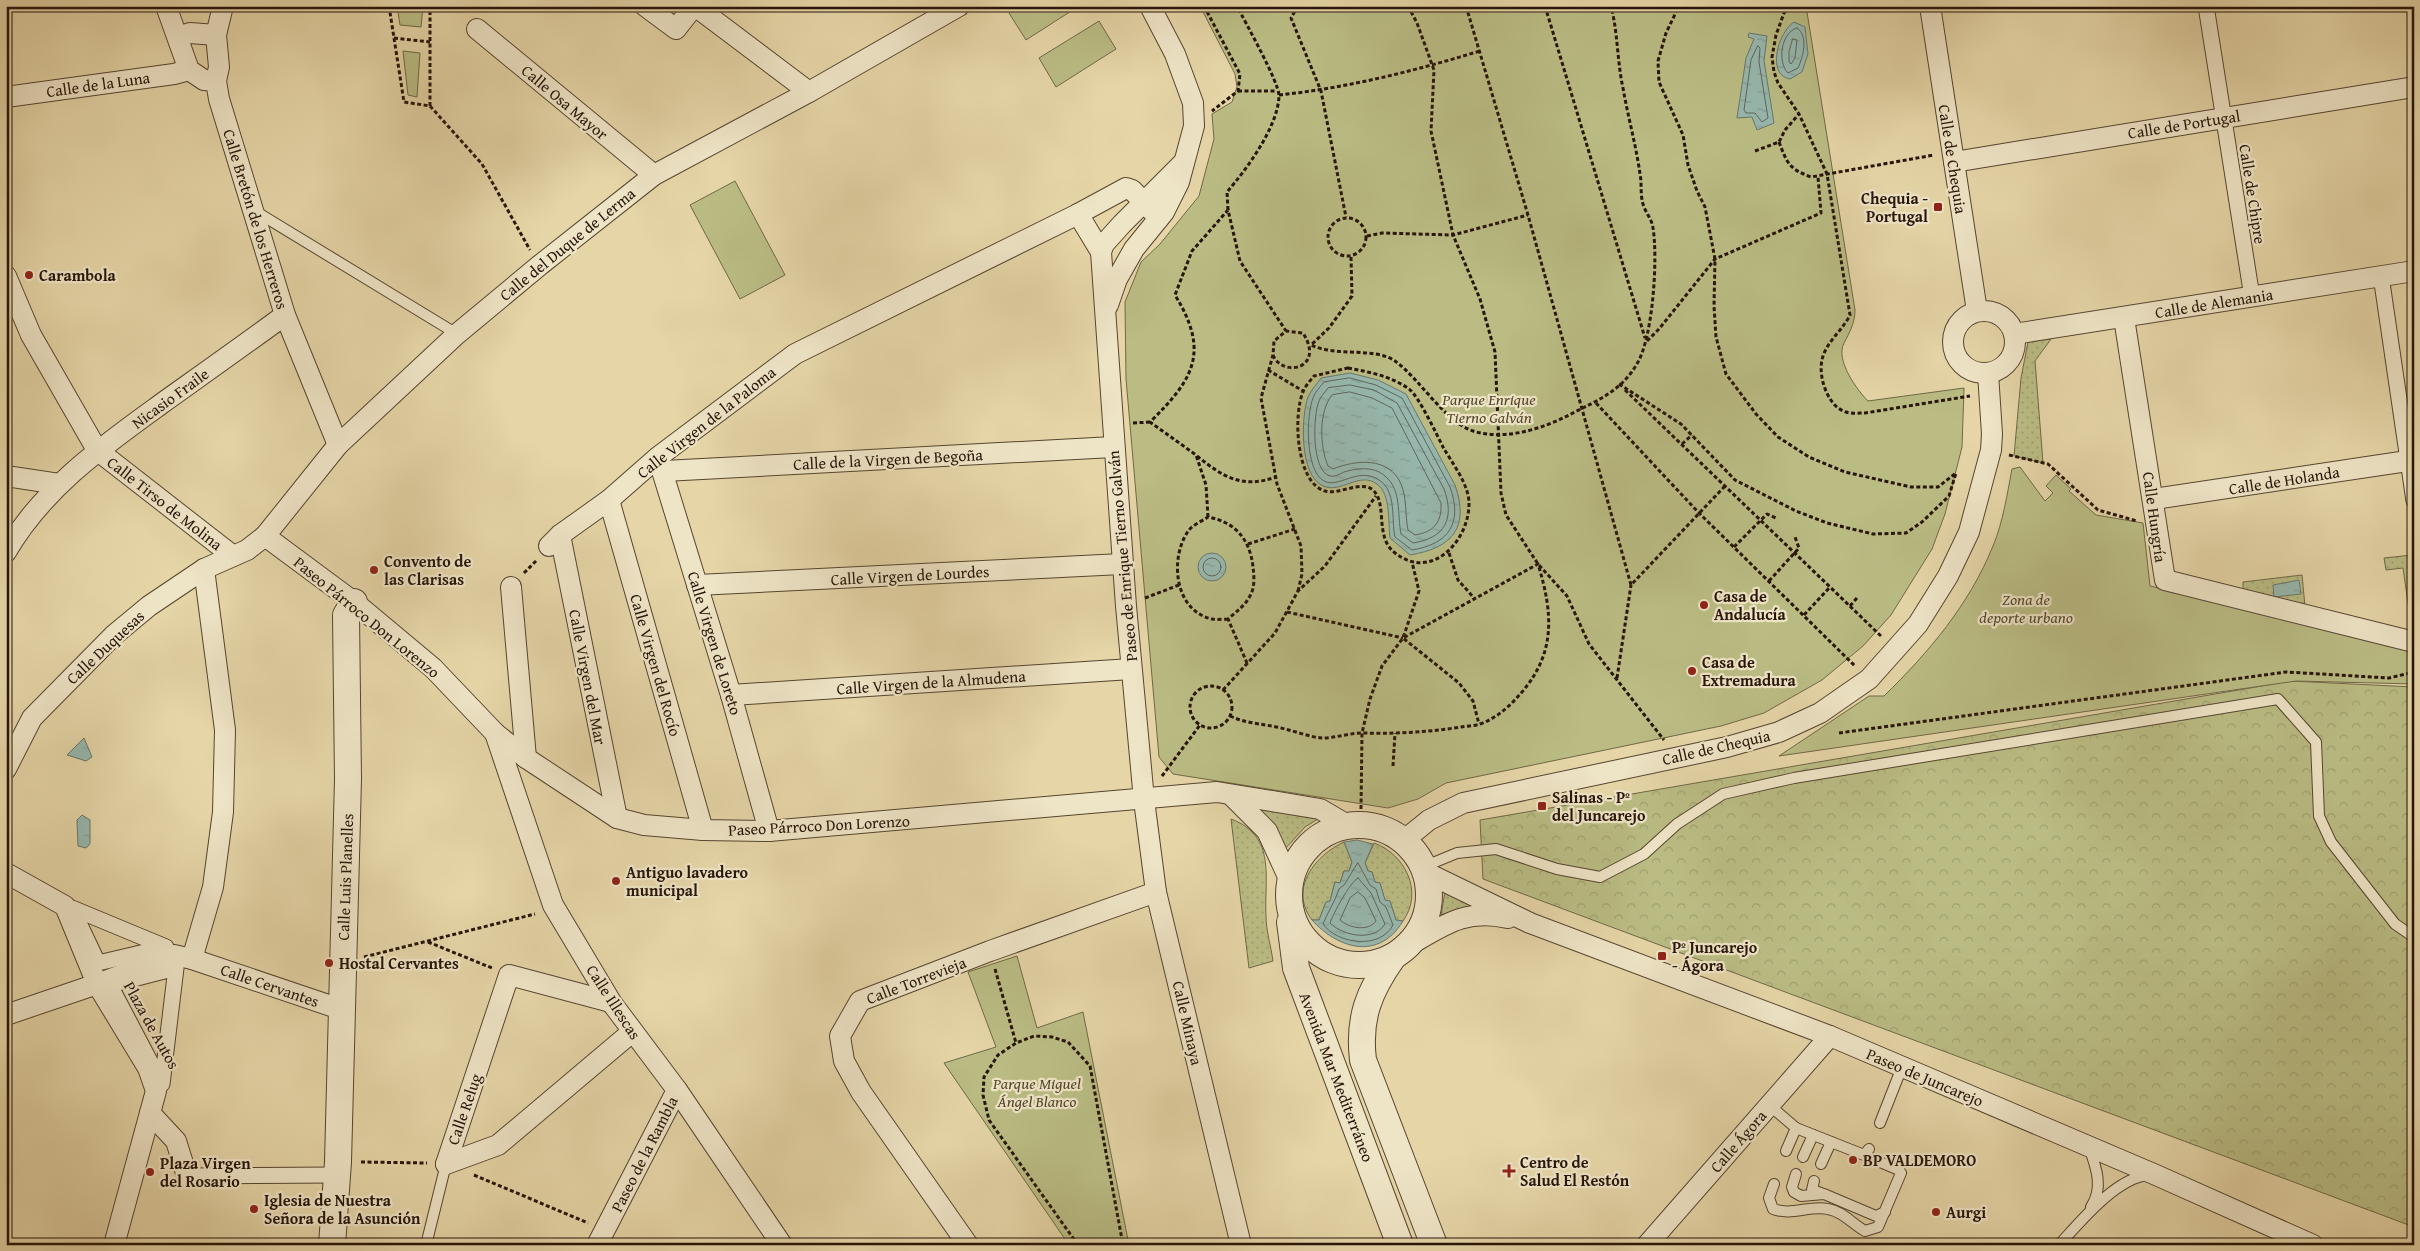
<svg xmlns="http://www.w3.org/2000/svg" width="2420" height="1251" font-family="'Gentium Book Plus',serif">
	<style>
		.grass { fill: url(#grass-dots); stroke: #706846 }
		.forest { fill: url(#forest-crowns); stroke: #706846 }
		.green { fill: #babc84; stroke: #706846 }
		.water { fill: url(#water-ripples); stroke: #6a776c }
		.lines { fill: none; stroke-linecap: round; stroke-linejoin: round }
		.shore { stroke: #5f665c; stroke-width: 1 }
		.service-casing { stroke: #564530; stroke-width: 12 }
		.pedestrian-casing { stroke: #564530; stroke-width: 17 }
		.minor-casing { stroke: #564530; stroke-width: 22 }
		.tertiary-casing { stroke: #564530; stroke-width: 28 }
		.path { stroke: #271509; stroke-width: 3; stroke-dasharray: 4 2.5; stroke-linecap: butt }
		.service { stroke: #eee4c6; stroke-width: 10 }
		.pedestrian { stroke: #eee4c6; stroke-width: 15 }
		.minor { stroke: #eee4c6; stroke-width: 20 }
		.tertiary { stroke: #eee4c6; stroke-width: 26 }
		.poi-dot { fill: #8f2418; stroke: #eee4c6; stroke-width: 2 }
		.labels { text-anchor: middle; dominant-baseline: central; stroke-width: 4.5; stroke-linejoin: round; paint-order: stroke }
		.street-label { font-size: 16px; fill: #271509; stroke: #eee4c6 }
		.poi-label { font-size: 16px; font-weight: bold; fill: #271509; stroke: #eee4c6; text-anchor: start }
		.park-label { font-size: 16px; font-style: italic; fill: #53472e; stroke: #eee4c6 }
	</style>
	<defs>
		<pattern id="grass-dots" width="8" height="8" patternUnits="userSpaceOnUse" patternTransform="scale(1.25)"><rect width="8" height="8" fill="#babc84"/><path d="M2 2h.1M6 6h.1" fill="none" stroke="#a0a171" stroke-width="1.8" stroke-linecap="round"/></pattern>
		<pattern id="forest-crowns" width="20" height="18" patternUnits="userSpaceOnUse" patternTransform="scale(1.25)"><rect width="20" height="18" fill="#babc84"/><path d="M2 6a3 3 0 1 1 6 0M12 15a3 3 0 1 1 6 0" fill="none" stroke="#a0a171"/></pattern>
		<pattern id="water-ripples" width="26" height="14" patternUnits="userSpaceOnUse" patternTransform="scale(1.25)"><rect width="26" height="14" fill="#97b8ae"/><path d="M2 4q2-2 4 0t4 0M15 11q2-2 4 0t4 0" fill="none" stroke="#829d94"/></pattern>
	</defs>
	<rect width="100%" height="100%" fill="#e5d5a7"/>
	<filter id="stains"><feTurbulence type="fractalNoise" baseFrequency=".004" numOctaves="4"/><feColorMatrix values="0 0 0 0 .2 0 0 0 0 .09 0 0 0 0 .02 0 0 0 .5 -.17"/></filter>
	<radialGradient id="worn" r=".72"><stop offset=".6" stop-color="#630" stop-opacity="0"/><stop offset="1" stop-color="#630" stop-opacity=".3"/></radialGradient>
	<g class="grass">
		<polygon points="2051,339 2035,361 2043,463 2014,456 2021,378 2028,342"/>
		<polygon points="2412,555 2414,631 2412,631 2403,568 2386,570 2384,558"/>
		<polygon points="2302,575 2305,606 2243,591 2243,582"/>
		<polygon points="1255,808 1318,819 1305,827 1285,849"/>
		<path d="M1231,819C1277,836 1264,878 1266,916C1266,931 1271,946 1273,961L1249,968Z"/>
		<path d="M1344,842L1352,862L1349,871H1344L1340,883L1335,882L1330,901L1326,902L1319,920H1312C1288,888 1316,855 1344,842Z"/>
		<path d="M1374,843C1405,854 1424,892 1403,921L1396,920L1390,901H1385L1380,883L1375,882L1372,872L1368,871L1365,863Z"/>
		<polygon points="1445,892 1473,905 1441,915"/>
	</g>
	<polygon class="forest" points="2291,681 2414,687 2414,1227 1483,879 1480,820"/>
	<g class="green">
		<polygon points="397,6 423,6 421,27 400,25"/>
		<polygon points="1019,6 1079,6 1026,40 1009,13"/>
		<path d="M1200,6H1806L1855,310C1855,322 1850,332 1844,343C1835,360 1857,390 1868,401L1964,388L1962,447L1945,514L1932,549L1891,615L1863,646L1822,680L1764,713L1721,726L1446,783L1418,799L1388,808L1173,774L1159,757L1126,379L1125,302L1141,262L1160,244L1199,196L1214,139L1212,114L1232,102L1237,87L1235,74Z"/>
		<polygon points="1099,21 1116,49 1056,87 1039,58"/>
		<polygon points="403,51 420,53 417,97 408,95"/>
		<polygon points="735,181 785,275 740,299 690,205"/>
		<path d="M2020,467L2045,501L2053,493L2046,486L2056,475L2071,489L2069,491L2096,515L2143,523L2150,586L2414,647V684L2296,681L1779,756L1869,696H1884C1929,652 1969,605 1993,546C2003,522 2007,495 2012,469Z"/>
		<polygon points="1017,956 1037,1028 1083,1012 1129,1245 1069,1245 944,1063 996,1047 968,972"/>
	</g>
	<g class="water">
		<path d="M1794,22L1805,27L1808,54L1802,72L1790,79C1766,75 1778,32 1794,22Z"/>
		<polygon points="1749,33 1767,36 1764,61 1774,123 1757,130 1752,117 1737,118 1746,58 1754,39 1748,37"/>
		<path d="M1350,373L1378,380L1406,394L1455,485C1470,528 1452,548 1410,555L1390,538C1388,523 1391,494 1377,484C1359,471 1341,494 1323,486C1299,475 1301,417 1308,397C1311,390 1317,384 1321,378Z"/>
		<circle cx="1212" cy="567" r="14"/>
		<polygon points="2299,580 2301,594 2274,597 2273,585"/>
		<polygon points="84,738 92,757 86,761 67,755"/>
		<polygon points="82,815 90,820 90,844 86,848 78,846 77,820"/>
		<path d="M1357,840L1373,844L1365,863L1368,871L1372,872L1375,882L1380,883L1385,900L1390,901L1396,920L1403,921C1379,961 1338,949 1312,920H1319L1326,902L1330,901L1335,882L1340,883L1344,871H1349L1352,862L1344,842Z"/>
	</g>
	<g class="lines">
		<g class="shore">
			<path d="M1797,28C1809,36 1803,57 1798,68L1788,73C1777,62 1781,32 1797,28Z"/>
			<polygon points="1793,39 1797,40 1795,58 1791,64 1789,62 1789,52"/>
			<polygon points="1758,46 1760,48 1759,62 1768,118 1762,122 1755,113 1746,113 1744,110 1751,60"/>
			<path d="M1350,378L1376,385L1402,398L1450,487C1463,523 1449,544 1412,550L1395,537C1391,520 1397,491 1379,480C1358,466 1339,489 1324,481C1305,471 1306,415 1313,398C1315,392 1320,387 1324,382Z"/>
			<path d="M1350,385L1374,390L1397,403L1444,489C1455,519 1445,538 1413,543L1401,534C1397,514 1402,490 1385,476C1374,466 1357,468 1344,472C1340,474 1335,477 1330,476C1311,471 1313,415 1319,401C1321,396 1325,392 1328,388Z"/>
			<path d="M1350,392L1372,398L1392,408L1441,503C1442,522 1434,532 1415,535L1408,530C1405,515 1407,498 1401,484C1389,456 1355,460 1333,469L1328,466C1320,447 1318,412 1332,395Z"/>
			<circle cx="1212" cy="567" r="9"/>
			<path d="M1358,863L1370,885L1376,889L1380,902L1386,907L1393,925C1380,950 1337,944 1323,924C1328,911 1335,902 1339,889L1344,885Z"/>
			<path d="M1358,878L1371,893L1385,924C1374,942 1343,936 1330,923C1333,914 1350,882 1358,878Z"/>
			<path d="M1358,892L1365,898L1376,921C1368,932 1349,928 1340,920L1350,898Z"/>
		</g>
		<defs>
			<g id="service">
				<polyline points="255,211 457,334"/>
				<polyline points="1423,867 1457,853 1496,849 1557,869 1600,877 1644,854 1677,824 1723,794 1794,778 2278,699 2316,742 2319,816 2331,842 2395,924 2414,937"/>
				<polyline points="1769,1105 1796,1128 1864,1155 1869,1149"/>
				<polyline points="1880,1123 1902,1067"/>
				<path d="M2089,1147C2096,1167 2104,1188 2091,1207"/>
				<polyline points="1786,1151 1796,1128"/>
				<polyline points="1803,1157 1813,1135"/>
				<polyline points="1821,1164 1831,1142"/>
				<polyline points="1796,1174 1792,1187 1794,1192 1801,1196 1824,1194 1876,1216 1885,1212"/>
				<polyline points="1814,1181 1812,1190 1821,1193"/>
				<path d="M1774,1184L1769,1198L1773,1209C1791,1216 1810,1205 1828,1209C1844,1212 1852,1224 1865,1231L1878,1227L1901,1173L1899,1170L1868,1157L1867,1154"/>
				<polyline points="426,1245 446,1164"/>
				<path d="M2059,1245C2080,1222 2116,1178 2148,1175"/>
			</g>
			<g id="pedestrian">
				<polyline points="2206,6 2252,297"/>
				<polyline points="2381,276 2414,501"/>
				<polygon points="72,908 166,947 98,963"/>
				<polygon points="176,968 162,1084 110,985"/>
				<polyline points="187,1176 337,1175"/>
			</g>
			<g id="minor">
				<polyline points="166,6 189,70 204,80 216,81"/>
				<polyline points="223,6 216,35 219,67 216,81 219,99 285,315 338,445"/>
				<polyline points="645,6 676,29 694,6"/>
				<polyline points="695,6 809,92"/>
				<polyline points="1930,6 1977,311"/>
				<polyline points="477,29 654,175"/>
				<polyline points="178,37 190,33 216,35"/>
				<polyline points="6,97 174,74 189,70"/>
				<polyline points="1954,162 2414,87"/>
				<polyline points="1183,163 1122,224 1104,244 1101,252 1126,606 1144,800 1156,892 1241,1245"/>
				<polyline points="1078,214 1101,252"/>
				<polyline points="6,276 31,335 97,450 233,556"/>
				<polyline points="1108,305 1117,279 1134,249 1164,212 1179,182 1194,126 1193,103 1175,54 1150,6"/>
				<circle cx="1984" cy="342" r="31"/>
				<polyline points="2124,318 2165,580 2414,642"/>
				<polyline points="2014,334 2414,271"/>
				<polyline points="659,461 731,695 769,831"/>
				<polyline points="664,471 1113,447"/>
				<polyline points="6,476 59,484"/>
				<polyline points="2154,499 2414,460"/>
				<polyline points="609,500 703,830"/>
				<polyline points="560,535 617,818"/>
				<polyline points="265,536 354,602 433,668 495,733 526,758 617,818 644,825 703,830 769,831 1217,792 1320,809 1349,826"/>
				<polyline points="549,546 560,535 609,500 658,457 795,354 1078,214 1126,188 1132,190 1159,218"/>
				<path d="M6,552C43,488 103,446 161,404C203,374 244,345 285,315"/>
				<polyline points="697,585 1122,564"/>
				<polyline points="511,587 526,758"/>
				<polyline points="731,695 1131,669"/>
				<polyline points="495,733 553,905 611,1002 677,1090 782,1245"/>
				<polyline points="6,769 32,718 114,635 149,606 204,569 247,550 265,536 338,445 457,334 540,265 654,175 809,92 959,6"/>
				<polyline points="1233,797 1267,831 1290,881"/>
				<polyline points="1403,841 1429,820 1463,803 1727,747 1779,732 1820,713 1869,679 1918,624 1948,576 1969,532 1991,450 1992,434 1988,373"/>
				<polyline points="1425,872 1530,923 1830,1036 2156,1175 2313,1245"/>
				<polyline points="6,873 65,906 97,984 148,1068 156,1091 114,1245"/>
				<path d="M1406,947C1443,926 1464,908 1508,918"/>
				<polyline points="192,959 213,887 223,812 225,730 204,569"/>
				<polyline points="6,1015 97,984 174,955 192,959 340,1009"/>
				<polyline points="150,1113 176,1141 187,1176"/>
				<polyline points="446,1164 509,975 611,1002"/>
				<polyline points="446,1164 498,1145 632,1032"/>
				<polyline points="597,1245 677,1090"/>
				<polyline points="968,1245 861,1092 844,1061 840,1036 860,1001 990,951 1156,892"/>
				<polyline points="1647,1245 1830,1036"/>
			</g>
			<g id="tertiary">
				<circle cx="1359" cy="895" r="70"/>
				<polyline points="1290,922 1296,968 1400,1245"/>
				<path d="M1393,957C1369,991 1358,1018 1363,1060L1434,1245"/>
				<polyline points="332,1245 338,1162 348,779 346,615 354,602"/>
			</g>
		</defs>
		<use href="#service" class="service-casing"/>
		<use href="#pedestrian" class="pedestrian-casing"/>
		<use href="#minor" class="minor-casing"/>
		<use href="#tertiary" class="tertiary-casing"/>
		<g class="path">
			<polyline points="389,6 404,102 430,106 482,164 530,250"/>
			<polyline points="1204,6 1240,74 1238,91 1212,111"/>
			<polyline points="1298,6 1291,18 1321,91 1346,217"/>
			<polyline points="1408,6 1417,23 1434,70 1431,131 1453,235 1480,299 1495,352 1501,493 1506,515 1538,564 1567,596 1589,644 1664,740"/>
			<polyline points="1466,6 1528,215 1631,585 1725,486"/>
			<polyline points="1545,6 1645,338"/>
			<polyline points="1774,6 1788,9"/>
			<path d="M1790,6L1784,13L1776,35L1772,57L1774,72L1778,83L1799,114L1827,174L1850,315C1843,330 1825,343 1822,360C1818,377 1828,407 1846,412C1852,414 1859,413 1865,413L1970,396"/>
			<polyline points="394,38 430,42"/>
			<polyline points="1238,91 1277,91"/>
			<path d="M1279,95C1347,88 1414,71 1480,51"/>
			<polyline points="430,106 430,6"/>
			<path d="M1779,142C1787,163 1789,169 1811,177L1934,155"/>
			<polyline points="1755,151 1779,142 1785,130 1799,114"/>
			<path d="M1228,210L1227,192C1246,170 1278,127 1279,96C1279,82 1245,22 1237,6"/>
			<circle cx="1347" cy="237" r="19"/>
			<polyline points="1367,236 1382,233 1453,235 1528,215"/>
			<path d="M1351,257L1352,296L1329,328L1311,345C1336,357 1375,347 1395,361C1420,379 1445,422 1473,431C1505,441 1542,429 1571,414C1598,400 1622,391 1638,362C1653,335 1658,258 1653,228C1652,219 1645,212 1643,204C1640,194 1642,183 1640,174C1636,145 1628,117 1623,88C1617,61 1618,33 1611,6"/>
			<polyline points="1647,341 1659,329 1715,259 1821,213 1818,177"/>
			<path d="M1273,355C1282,378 1326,369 1303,333L1286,331"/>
			<path d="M1348,368C1369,372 1391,376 1409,389C1418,395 1437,435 1443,447C1452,463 1468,483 1469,502C1470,540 1432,582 1395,553C1374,537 1388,504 1373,490C1361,480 1339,495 1325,491C1296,483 1293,415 1303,392C1305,386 1310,381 1314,376Z"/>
			<polyline points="1268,370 1303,391"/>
			<polyline points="1619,384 1681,424 1735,480 1796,511 1827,523 1873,534 1906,533 1922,522 1949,496 1956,473 1938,487 1911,487 1845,472 1809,457 1778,437 1756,414 1726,374 1716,337 1714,306 1715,259 1705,207 1697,191 1688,165 1683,135 1659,82 1658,61 1666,33 1679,6"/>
			<polyline points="1625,390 1882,637"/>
			<polyline points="1596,403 1698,512 1855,666"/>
			<polyline points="1133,423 1150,422"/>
			<polyline points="1682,444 1692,435"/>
			<polyline points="2009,455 2048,464 2098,510 2137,521"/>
			<path d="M1197,456C1223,477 1242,489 1276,477"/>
			<path d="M1208,517L1206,485L1196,455L1150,422C1194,379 1210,352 1175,295L1192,251L1228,210L1240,261L1286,331L1274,341L1273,355L1261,398L1277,484L1301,546L1302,574L1298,591"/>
			<polyline points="1248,544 1295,529"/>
			<polyline points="1734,547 1767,514 1776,518"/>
			<polyline points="1449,553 1458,580 1475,599"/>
			<polyline points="524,573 537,560"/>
			<polyline points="1769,581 1799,548 1795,537"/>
			<polyline points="1145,598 1179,585"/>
			<polyline points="1850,606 1857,598"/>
			<polyline points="1287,612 1403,638"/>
			<polyline points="1804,615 1830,587"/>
			<path d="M1228,619C1223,619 1217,620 1212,619C1174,611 1169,557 1189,530C1193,525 1202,521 1208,517C1235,522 1250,539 1253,567C1254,575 1255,586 1251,594C1246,605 1237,611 1228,619L1247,663"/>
			<polyline points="1617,678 1631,585"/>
			<circle cx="1211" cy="707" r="21"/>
			<polyline points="1223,690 1275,633 1298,591 1325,566 1376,496"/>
			<path d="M1230,716C1247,724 1267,724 1285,729C1297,732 1310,737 1322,738C1336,738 1349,733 1363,733C1396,734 1429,732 1461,727C1467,726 1474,726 1480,724C1497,718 1510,706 1522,692C1556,652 1553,613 1538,564L1403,638L1459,683L1473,701L1479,724"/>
			<polyline points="1839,733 2286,672 2389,678 2414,672"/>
			<polyline points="1393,766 1395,733"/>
			<polyline points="1162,776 1200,725"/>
			<polyline points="1361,809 1362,733 1370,699 1382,666 1403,638 1419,591 1412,562"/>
			<polyline points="428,942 492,968"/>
			<polyline points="364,957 535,914"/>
			<polyline points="995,969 1016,1043"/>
			<polyline points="361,1162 427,1163"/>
			<polyline points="474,1175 588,1223"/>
			<polyline points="1078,1245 989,1120 983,1095 984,1077 998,1055 1016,1043 1034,1036 1052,1037 1068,1042 1090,1066 1123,1245"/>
		</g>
		<use href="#service" class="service"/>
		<use href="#pedestrian" class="pedestrian"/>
		<use href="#minor" class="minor"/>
		<use href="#tertiary" class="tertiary"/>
	</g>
	<g class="poi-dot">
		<rect x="1933" y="202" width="10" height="10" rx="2.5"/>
		<circle cx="29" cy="275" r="5"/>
		<circle cx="374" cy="570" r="5"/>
		<circle cx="1704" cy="605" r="5"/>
		<circle cx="1692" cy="671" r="5"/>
		<rect x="1537" y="801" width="10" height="10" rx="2.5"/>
		<circle cx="616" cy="881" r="5"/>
		<rect x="1657" y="951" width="10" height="10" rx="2.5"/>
		<circle cx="329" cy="963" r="5"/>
		<circle cx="1853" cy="1160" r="5"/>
		<path d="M1506.5 1163.5h5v5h5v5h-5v5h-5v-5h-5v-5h5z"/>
		<circle cx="150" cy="1172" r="5"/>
		<circle cx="254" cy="1209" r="5"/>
		<circle cx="1936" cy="1212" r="5"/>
	</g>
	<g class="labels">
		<g class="street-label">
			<text transform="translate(98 84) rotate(-8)">Calle de la Luna</text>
			<text transform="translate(565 102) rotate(40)">Calle Osa Mayor</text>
			<text transform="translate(2184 124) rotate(-9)">Calle de Portugal</text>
			<text transform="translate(1953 159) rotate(81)">Calle de Chequia</text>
			<text transform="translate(2253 194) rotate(81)">Calle de Chipre</text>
			<text transform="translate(256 219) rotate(73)">Calle Bretón de los Herreros</text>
			<text transform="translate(567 244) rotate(-39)">Calle del Duque de Lerma</text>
			<text transform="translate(2214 303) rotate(-9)">Calle de Alemania</text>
			<text transform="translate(170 398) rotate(-36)">Nicasio Fraile</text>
			<text transform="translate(706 422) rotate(-38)">Calle Virgen de la Paloma</text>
			<text transform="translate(888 459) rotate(-3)">Calle de la Virgen de Begoña</text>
			<text transform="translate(2284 480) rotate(-9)">Calle de Holanda</text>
			<text transform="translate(165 503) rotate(38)">Calle Tirso de Molina</text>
			<text transform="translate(2155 517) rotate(82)">Calle Hungría</text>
			<text transform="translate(1122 556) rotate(-95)">Paseo de Enrique Tierno Galván</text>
			<text transform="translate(910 575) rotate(-3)">Calle Virgen de Lourdes</text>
			<text transform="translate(367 617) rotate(39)">Paseo Párroco Don Lorenzo</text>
			<text transform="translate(715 643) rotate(73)">Calle Virgen de Loreto</text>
			<text transform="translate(105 647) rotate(-43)">Calle Duquesas</text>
			<text transform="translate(656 665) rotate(74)">Calle Virgen del Rocío</text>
			<text transform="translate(588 677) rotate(79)">Calle Virgen del Mar</text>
			<text transform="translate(931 682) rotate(-4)">Calle Virgen de la Almudena</text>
			<text transform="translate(1716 747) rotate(-13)">Calle de Chequia</text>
			<text transform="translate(819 825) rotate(-3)">Paseo Párroco Don Lorenzo</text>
			<text transform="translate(345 877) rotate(-88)">Calle Luis Planelles</text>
			<text transform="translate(916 980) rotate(-21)">Calle Torrevieja</text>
			<text transform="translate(270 985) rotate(19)">Calle Cervantes</text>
			<text transform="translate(614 1002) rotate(57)">Calle Illescas</text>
			<text transform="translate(1188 1023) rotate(77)">Calle Minaya</text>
			<text transform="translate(152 1025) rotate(61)">Plaza de Autos</text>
			<text transform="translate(1337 1077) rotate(69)">Avenida Mar Mediterráneo</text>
			<text transform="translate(1925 1077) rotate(23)">Paseo de Juncarejo</text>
			<text transform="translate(464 1109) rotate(-71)">Calle Relug</text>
			<text transform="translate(1738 1141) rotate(-49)">Calle Ágora</text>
			<text transform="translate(644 1154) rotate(-63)">Paseo de la Rambla</text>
		</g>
		<g class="poi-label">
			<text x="1928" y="198" text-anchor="end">Chequia -<tspan x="1928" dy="18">Portugal</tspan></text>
			<text x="39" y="275">Carambola</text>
			<text x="384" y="561">Convento de<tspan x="384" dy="18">las Clarisas</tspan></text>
			<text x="1714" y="596">Casa de<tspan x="1714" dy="18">Andalucía</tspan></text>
			<text x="1702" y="662">Casa de<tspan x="1702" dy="18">Extremadura</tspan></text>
			<text x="1552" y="797">Salinas - Pº<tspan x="1552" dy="18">del Juncarejo</tspan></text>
			<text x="626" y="872">Antiguo lavadero<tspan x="626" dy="18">municipal</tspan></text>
			<text x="1672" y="947">Pº Juncarejo<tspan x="1672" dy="18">- Ágora</tspan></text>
			<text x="339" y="963">Hostal Cervantes</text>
			<text x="1863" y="1160">BP VALDEMORO</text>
			<text x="1520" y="1162">Centro de<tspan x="1520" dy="18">Salud El Restón</tspan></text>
			<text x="160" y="1163">Plaza Virgen<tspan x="160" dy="18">del Rosario</tspan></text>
			<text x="264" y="1200">Iglesia de Nuestra<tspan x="264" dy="18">Señora de la Asunción</tspan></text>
			<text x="1946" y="1212">Aurgi</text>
		</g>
		<g class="park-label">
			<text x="1489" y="399">Parque Enrique<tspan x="1489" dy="18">Tierno Galván</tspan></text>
			<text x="2026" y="599">Zona de<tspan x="2026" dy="18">deporte urbano</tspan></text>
			<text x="1037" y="1083">Parque Miguel<tspan x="1037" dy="18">Ángel Blanco</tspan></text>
		</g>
	</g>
	<rect width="2420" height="1251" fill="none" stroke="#e5d5a7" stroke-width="25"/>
	<rect x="8" y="8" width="2405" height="1236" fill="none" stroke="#271509" stroke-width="2.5"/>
	<rect x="12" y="12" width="2395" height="1226" fill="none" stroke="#271509"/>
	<rect width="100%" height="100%" filter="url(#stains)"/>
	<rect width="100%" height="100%" fill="url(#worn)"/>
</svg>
